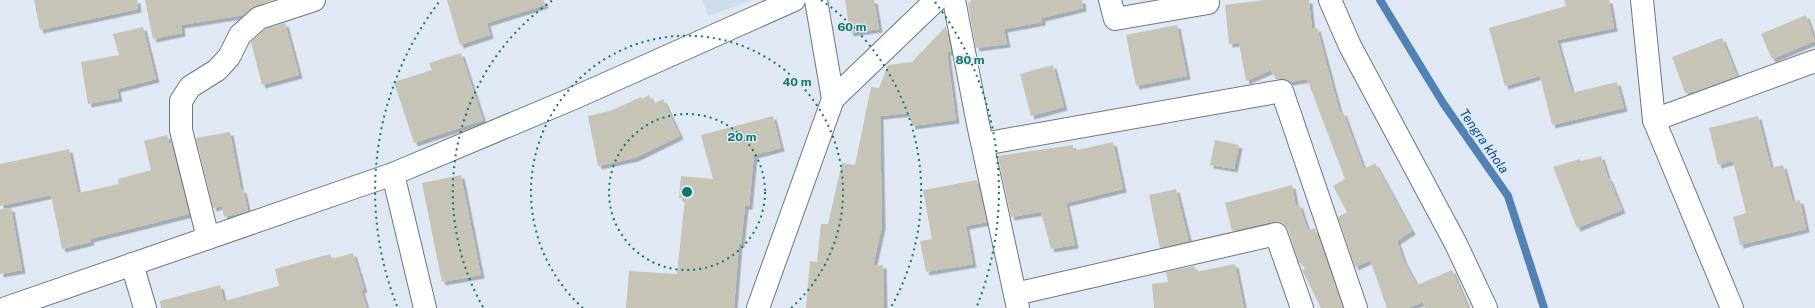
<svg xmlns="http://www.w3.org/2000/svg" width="1815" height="308" font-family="'Public Sans',sans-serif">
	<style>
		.built { fill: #ceddec }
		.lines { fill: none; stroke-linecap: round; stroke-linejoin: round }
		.stream { stroke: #5282b3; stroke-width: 8 }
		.building { fill: #c5c4b7; filter: url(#shadow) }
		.street-casing { stroke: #6f7780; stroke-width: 24 }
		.street { stroke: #fff; stroke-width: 22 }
		.ring { fill: none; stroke: #0f766e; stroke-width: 2; stroke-dasharray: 2 4 }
		.labels { text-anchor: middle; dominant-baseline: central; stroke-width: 3; stroke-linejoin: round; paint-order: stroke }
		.water-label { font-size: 13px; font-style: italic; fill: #01518f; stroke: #e0e9f3 }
		.centre { fill: #0f766e; stroke: #e0e9f3; stroke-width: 2 }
		.ring-label { font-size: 12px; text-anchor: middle; font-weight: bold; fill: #0f766e; stroke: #e0e9f3; stroke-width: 3; stroke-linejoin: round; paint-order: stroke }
	</style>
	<defs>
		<filter id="shadow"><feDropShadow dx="3.5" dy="3.5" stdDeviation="0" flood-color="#0004"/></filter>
	</defs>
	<rect width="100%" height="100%" fill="#e0e9f3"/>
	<polygon class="built" points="702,0 753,0 708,16"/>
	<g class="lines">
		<polyline class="stream" points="1380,0 1443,103 1508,196 1544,308"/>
	</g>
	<g class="building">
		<polygon points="34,0 137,0 138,9 40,30"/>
		<polygon points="145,0 274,0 255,6 244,15 181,25 182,33 153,39"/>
		<polygon points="447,0 544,0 545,5 487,23 490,35 460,45"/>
		<polygon points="845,0 874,0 879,29 850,33"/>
		<polygon points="972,0 1082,0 1083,8 1042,18 1042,22 1004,29 1007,44 976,48 968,4"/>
		<polygon points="1265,0 1309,0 1312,29 1317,28 1340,113 1343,112 1364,169 1375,163 1412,231 1397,241 1404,261 1417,285 1452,270 1468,308 1425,308 1423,302 1407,308 1387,308 1370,260 1355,267 1338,217 1347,212 1333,186 1345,179 1307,79 1290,82 1285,79 1276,79 1271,70 1246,81 1239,43 1229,44 1225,5"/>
		<polygon points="1564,0 1609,0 1614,28 1557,40 1572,93 1617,82 1624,108 1552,125 1540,76 1505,86 1489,28 1566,6"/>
		<polygon points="1806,15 1815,41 1772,59 1761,34"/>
		<polygon points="285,23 299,75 262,85 251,42 265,29"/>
		<polygon points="1177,25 1187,76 1136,86 1126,35"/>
		<polygon points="946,26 951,52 947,52 956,120 912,126 909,110 909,113 880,116 882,226 873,266 883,265 884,308 806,308 810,261 817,262 821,224 828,224 842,163 855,165 871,87 879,88 888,65 912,62"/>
		<polygon points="143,27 156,79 117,89 119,98 88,104 81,62 119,55 113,34"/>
		<polygon points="1722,38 1737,76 1696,91 1685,93 1672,57"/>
		<polygon points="461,53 483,120 414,143 394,82 432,70 429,63"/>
		<polygon points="1053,65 1064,107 1031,116 1020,74"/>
		<polygon points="649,95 653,104 663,99 680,136 635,158 598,166 588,116 610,111 641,97 642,99"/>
		<polygon points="773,116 781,148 754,155 749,206 745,206 741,244 739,243 734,308 626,308 629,271 677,274 685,198 679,198 681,176 713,179 701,135"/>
		<polygon points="1758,116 1771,168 1783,165 1793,202 1800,200 1806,229 1740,245 1733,217 1746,213 1733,161 1718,165 1709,128"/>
		<polygon points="230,132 241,190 243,189 248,211 224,217 222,206 213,208 196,138"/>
		<polygon points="167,135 169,143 171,143 189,214 90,239 91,242 62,249 51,195 0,206 0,164 69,149 78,193 119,184 118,179 151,170 144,141"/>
		<polygon points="1215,140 1239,145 1234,169 1210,165"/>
		<polygon points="1113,142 1123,189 1066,203 1075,245 1051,249 1041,212 1011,217 998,156 1073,145 1073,151"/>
		<polygon points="1601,156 1608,178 1609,178 1622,210 1577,228 1553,167 1580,159 1581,161"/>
		<polygon points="461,175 481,275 442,282 422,183"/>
		<polygon points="977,180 987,222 966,226 973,264 926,272 920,241 932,239 923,190"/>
		<polygon points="1292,185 1296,206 1299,204 1308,231 1315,228 1343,308 1321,308 1302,270 1305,269 1302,262 1299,263 1288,230 1284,225 1279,222 1273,222 1232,231 1225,203"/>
		<polygon points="1176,189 1189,241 1160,248 1149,195"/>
		<polygon points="11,208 22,270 0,274 0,209"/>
		<polygon points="353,253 364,289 361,290 367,308 161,308 160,301 220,285 224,301 279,286 275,269 330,254 332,259"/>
		<polygon points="1235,264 1244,308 1154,308 1152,284 1168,282 1166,272 1194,266 1196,272"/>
	</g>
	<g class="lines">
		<defs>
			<g id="street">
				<polyline points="954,0 978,124 1018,308"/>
				<polyline points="1110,0 1115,19 1208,3"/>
				<polyline points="1330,0 1350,46 1456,244 1486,308"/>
				<polyline points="1642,0 1654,120 1732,308"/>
				<polyline points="833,99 936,0"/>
				<polyline points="1654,120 1815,61"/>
				<polyline points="983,144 1282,91 1356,308"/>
				<polyline points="393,174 425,308"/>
				<polyline points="208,238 181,130 181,101 190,87 217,70 229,57 240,35 259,18 314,0"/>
				<polyline points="132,264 145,308"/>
				<polyline points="1015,294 1276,234 1302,308"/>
				<polyline points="6,308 393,174 574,98 794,0"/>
				<polyline points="758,308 833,99 816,0"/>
			</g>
		</defs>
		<use href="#street" class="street-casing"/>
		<use href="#street" class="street"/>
	</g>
	<g class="ring">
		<circle cx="687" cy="192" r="78"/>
		<path d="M583 308A156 156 0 1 1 791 308"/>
		<path d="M483 307A234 234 0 0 1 553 0M821 0A234 234 0 0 1 891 307"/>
		<path d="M397 306A312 312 0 0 1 439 2M935 2A312 312 0 0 1 977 306"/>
	</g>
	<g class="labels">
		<g class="water-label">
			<text transform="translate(1484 141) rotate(55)">Tengra khola</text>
		</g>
	</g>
	<circle cx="687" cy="192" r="6" class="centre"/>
	<g class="ring-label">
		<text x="852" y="31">60 m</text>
		<text x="970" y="64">80 m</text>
		<text x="797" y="86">40 m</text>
		<text x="742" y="141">20 m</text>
	</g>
</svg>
